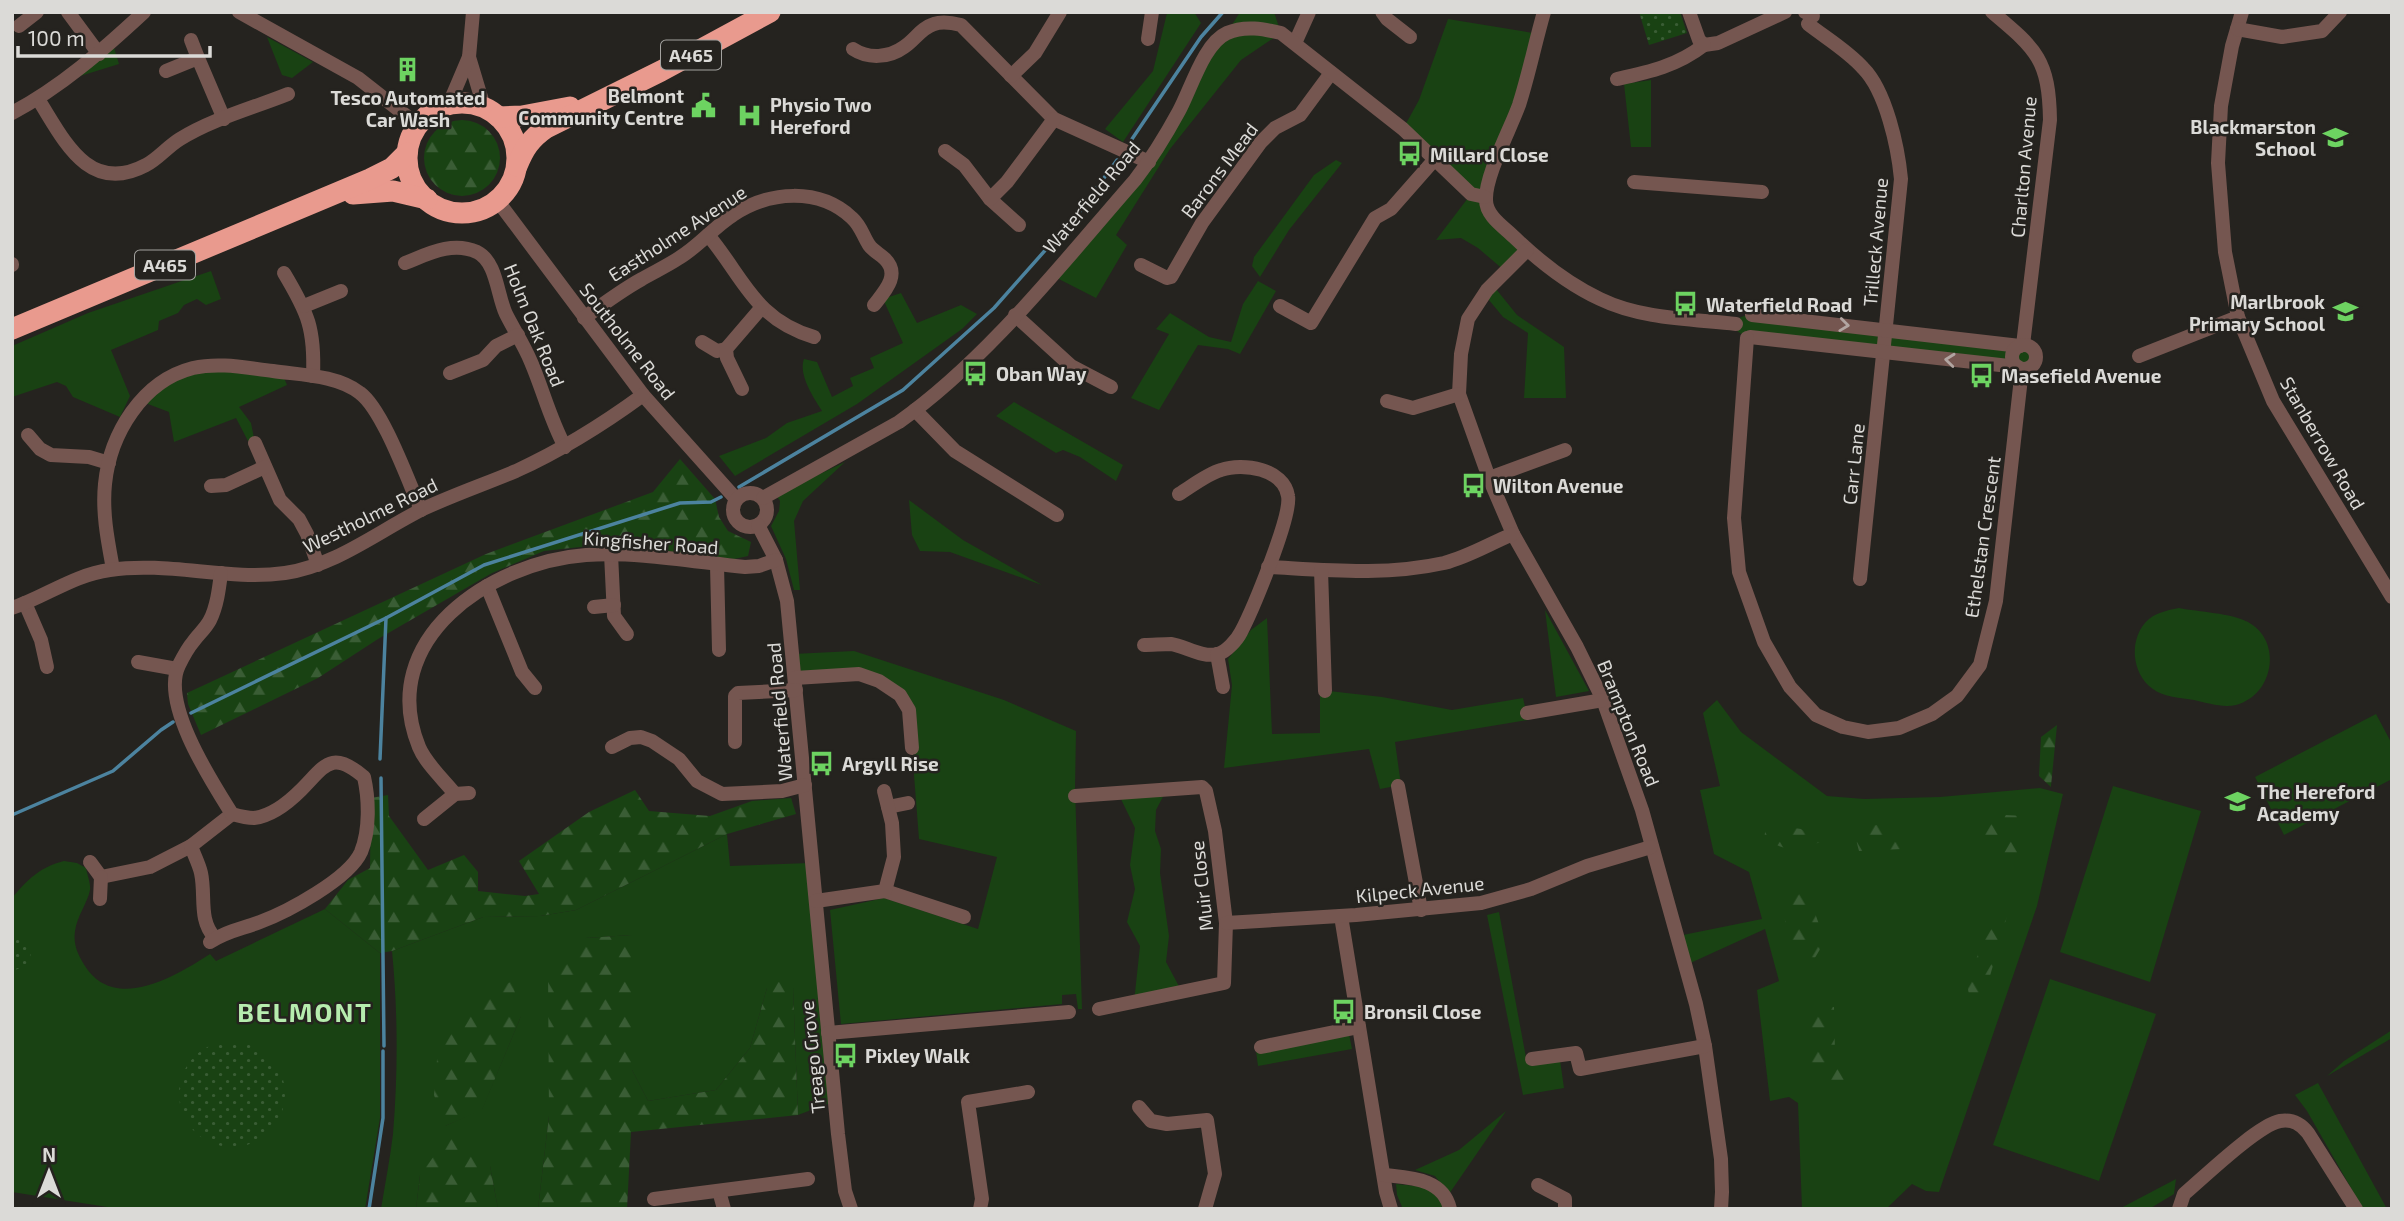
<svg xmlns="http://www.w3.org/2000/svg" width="2404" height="1221" font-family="'Exo 2',sans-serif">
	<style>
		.grass { fill: #194213; fill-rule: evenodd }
		.forest { fill: url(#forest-firs) }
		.park { fill: url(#park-dots) }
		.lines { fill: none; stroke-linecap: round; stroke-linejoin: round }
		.stream { stroke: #4c839f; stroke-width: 3.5 }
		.street { stroke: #755650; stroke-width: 14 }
		.highway { stroke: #e99a8e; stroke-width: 21 }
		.oneway { stroke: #b2a5a1 }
		.labels { text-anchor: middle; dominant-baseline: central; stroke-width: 5; stroke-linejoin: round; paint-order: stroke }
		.shield { fill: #25231f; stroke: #a4a3a0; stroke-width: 2 }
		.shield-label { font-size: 18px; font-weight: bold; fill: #dbdad7 }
		.poi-label { font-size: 19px; font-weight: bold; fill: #dbdad7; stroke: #25231f; text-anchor: start }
		.street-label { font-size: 19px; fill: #dbdad7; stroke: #25231f }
		.district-label { font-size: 26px; font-weight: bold; letter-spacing: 2px; fill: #b6ecae; stroke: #25231f }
	</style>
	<defs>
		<pattern id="forest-firs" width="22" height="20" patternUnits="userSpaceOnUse" patternTransform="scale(1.75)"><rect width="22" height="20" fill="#194213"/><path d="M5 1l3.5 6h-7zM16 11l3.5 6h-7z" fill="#3a5d35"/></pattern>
		<pattern id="park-dots" width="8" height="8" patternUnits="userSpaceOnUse" patternTransform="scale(1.75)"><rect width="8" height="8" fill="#194213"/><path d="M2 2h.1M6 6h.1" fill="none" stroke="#3a5d35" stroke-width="1.8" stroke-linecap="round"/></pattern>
	</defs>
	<rect width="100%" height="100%" fill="#25231f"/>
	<g class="grass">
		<polygon points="1171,12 1194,12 1201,23 1123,142 1105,129 1153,71 1167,13"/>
		<polygon points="1240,12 1274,12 1281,33 1241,60 1170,149 1116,235 1127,245 1096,298 1051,275 1135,180"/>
		<polygon points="1448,19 1539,34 1485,197 1527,250 1505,271 1478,248 1461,238 1436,240 1471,194 1403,129 1419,100"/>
		<polygon points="267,37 313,62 292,78 282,75"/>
		<polygon points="112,41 119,64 61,82"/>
		<polygon points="1651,80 1651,147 1631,147 1624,84"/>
		<polygon points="1336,160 1342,163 1289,230 1260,277 1252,266 1254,257 1314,175"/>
		<polygon points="211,271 221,299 206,305 197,299 184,305 178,313 159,321 158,330 111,350 130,396 120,417 73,397 66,386 57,382 12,397 12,346 88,313"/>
		<polygon points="1258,281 1276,291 1240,354 1228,349 1198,345 1159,410 1131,398 1169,334 1156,329 1170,313 1209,337 1231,342 1243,304"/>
		<polygon points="1492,284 1517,315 1564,347 1566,398 1524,398 1528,333 1503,317 1484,294"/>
		<path d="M901,293L917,323L961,305L977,314L962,329L857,404L735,476L719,456L766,438L787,423L822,411C814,398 798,375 804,359L817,362L832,397L853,386L850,378L874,368L870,358L903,343L883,299Z"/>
		<polygon points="1749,314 2023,345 2034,351 2034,363 2026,369 1747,338 1737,331 1736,326 1739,318"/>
		<polygon points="195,368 282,373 287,385 239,407 251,423 255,443 248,441 236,418 174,442 169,412 140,401"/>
		<polygon points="1014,402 1123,465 1116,481 1080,457 1063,450 1056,453 996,416"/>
		<polygon points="845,462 803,501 794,521 800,590 794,590 786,559 771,526 779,511 780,501 776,495"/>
		<polygon points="909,500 963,540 1042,585 950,552 920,551 912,535"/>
		<path d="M2179,608C2199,612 2231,613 2248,622C2283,641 2274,695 2236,705C2222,708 2208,703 2194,700C2181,698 2163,697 2153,689C2131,674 2128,637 2149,619C2158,612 2169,610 2179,608Z"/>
		<polygon points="1545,610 1589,691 1556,697"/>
		<polygon points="1267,618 1272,734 1320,733 1320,690 1382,697 1452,710 1523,698 1528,720 1395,742 1401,785 1380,789 1369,749 1224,768 1232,685 1228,659 1251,630"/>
		<polygon points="854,651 1004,700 1076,731 1075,788 1082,1009 1078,1009 1076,994 1062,995 1062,1004 841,1024 830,910 884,898 978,929 997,857 919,839 909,711 879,681 795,678 793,654"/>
		<polygon points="1717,700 1741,732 1827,796 1864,799 1940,797 2040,788 2063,794 2037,906 1939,1192 1926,1191 1912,1184 1886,1209 1802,1209 1798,1103 1789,1097 1770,1101 1757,990 1779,981 1765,929 1686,965 1678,936 1762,919 1749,872 1714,854 1700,790 1720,786 1703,713"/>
		<polygon points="2376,714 2392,744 2392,779 2284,835 2255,777"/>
		<polygon points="2113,786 2201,811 2150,982 2060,952"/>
		<polygon points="1167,789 1156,810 1155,831 1161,849 1160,873 1169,936 1166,962 1182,992 1134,1002 1140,946 1127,922 1135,889 1130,865 1135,828 1118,793"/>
		<path d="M727,834L730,866L810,863L835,1101L798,1115L793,988H767L750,1048L716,1090L648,1101L632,1070V935L586,938L549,1116L538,1209H498L490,1166L420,1175L416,1209H381C385,1184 390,1159 393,1134C398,1073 398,1012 392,951L483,917L540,916L576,910ZM521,1016L482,1109L445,1126Z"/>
		<path d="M64,861L77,863L86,868C87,874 91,884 90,890C88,902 77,916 75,931C73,945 78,955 85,966C115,1013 176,976 210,954L216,961L325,909L380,953V1118L365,1209H120L12,1192V898C28,879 40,867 64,861Z"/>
		<polygon points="1499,912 1527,1063 1560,1060 1564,1088 1523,1095 1487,915"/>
		<polygon points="2050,979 2156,1014 2099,1181 1993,1145"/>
		<polygon points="2392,1030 2392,1038 2327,1076 2344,1061"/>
		<polygon points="1349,1034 1352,1049 1258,1066 1256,1051"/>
		<polygon points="2318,1083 2387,1209 2363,1209 2307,1111 2295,1095"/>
		<polygon points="1506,1111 1449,1194 1435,1176 1415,1170 1459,1150"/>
		<polygon points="2176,1179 2174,1194 2149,1209 2119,1209"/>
		<path d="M1396,1184C1422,1187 1431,1184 1445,1209H1403L1397,1195Z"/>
	</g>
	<g class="forest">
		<circle cx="462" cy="158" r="38"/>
		<polygon points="680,459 715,499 719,517 728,531 751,542 748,556 734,559 607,544 544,551 492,573 378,639 318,678 201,735 188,704 187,693 486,554 653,492"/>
		<polygon points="2057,725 2051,786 2051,787 2039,776 2041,737"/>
		<polygon points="635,790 649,811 710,816 752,801 791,798 796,814 727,834 576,910 540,916 483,917 392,951 380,953 325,909 348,880 370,868 371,798 388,795 389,816 428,870 464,855 478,872 478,891 525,896 539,894 519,861 589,812"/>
		<polygon points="1985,814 2025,816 2014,869 1972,830"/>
		<polygon points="1892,823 1908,839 1902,849 1859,851 1853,828"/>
		<polygon points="1766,824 1801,829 1820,842 1797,852 1764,841"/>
		<polygon points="1783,891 1807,891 1825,941 1813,961 1793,950 1779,897"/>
		<polygon points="1994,909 2009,909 1986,990 1971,1003 1967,985"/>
		<polygon points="632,935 632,1070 648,1101 716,1090 750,1048 767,988 780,981 793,988 798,1115 631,1132 627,1209 538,1209 549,1116 548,964 586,938"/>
		<polygon points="512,981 521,1016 482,1110 445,1126 434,1095 439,1036 476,1000"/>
		<polygon points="1809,1004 1834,1007 1835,1054 1857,1068 1846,1088 1829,1086 1812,1074 1805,1033"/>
		<polygon points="451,1133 490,1166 498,1209 416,1209 420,1175"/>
	</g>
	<g class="park">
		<polygon points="1639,12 1680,12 1687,33 1649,45"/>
		<polygon points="12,936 22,941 31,954 26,966 12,971"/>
		<circle cx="232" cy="1094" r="53"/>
	</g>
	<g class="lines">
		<g class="stream">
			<polyline points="1130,142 1201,37 1223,12"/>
			<polyline points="739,487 903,390 994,308 1080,211 1117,160"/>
			<polyline points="191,713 386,618 484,565 680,503 711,502 721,497"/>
			<polyline points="380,759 386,618"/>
			<polyline points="381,778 384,1046"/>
			<polyline points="12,815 113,771 161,730 173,722"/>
			<polyline points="369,1209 383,1118 383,1051"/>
		</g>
		<g class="street">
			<polyline points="68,12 99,54"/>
			<polyline points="239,12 358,78 418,125"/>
			<polyline points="473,12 469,57 484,107"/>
			<polyline points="1382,12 1387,19 1410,37"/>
			<path d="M1544,12C1535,43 1529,74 1519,105C1510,130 1485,176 1486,200C1486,216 1504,227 1514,237C1539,261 1568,284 1600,299C1641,319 1691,319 1736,324"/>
			<polyline points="1689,12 1699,40 1704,45 1718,43 1785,12"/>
			<polyline points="1805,12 1813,16"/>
			<path d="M1992,12C2036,49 2049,59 2050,120L2023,345"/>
			<polyline points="2242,12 2232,46 2221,106 2218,163 2225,252 2238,317 2273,401 2392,597"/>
			<path d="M1808,24C1826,38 1848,51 1863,68C1886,91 1898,147 1901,179L1860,579"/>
			<polyline points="19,26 37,12"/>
			<polyline points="2237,29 2282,37 2322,31 2340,12"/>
			<polyline points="1148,39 1152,12"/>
			<polyline points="191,40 198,58"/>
			<polyline points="1295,43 1309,12"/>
			<path d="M853,49C868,59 889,58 904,47C915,40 921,28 934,24C943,21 953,23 961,25L1054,119L1149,162"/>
			<polyline points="166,71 198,58 224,119"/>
			<polyline points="1011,76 1035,53 1060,12"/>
			<path d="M1617,79C1649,72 1677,66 1704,45"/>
			<path d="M38,99C63,138 88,196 146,165C158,159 167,147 180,139C212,119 253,108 288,94"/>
			<polyline points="449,104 469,57"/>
			<path d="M12,113C61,87 103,50 144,12"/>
			<polyline points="945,151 964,165 990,199 1019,225"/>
			<polyline points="1634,182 1762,192"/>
			<polyline points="990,199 1007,182 1054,119"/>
			<polyline points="497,200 643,395 736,499"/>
			<path d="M708,235C744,278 754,319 814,337"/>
			<polyline points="1527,250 1487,290 1468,319 1461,354 1459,394 1489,478 1513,534 1577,647 1603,700 1642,810 1696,1004 1705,1046 1721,1159 1722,1192 1721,1209"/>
			<path d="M405,263C428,254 452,241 477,252C497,262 497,295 506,314C514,330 524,345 531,362C543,390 550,419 565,447"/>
			<polyline points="12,264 12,265"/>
			<polyline points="1141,265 1167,278 1171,277 1202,223 1261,142 1275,128 1300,115 1331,73"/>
			<path d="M284,273C308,313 315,329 313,376"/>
			<polyline points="304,306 341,291"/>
			<polyline points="1280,306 1311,323 1375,218 1391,209 1435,159"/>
			<polyline points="1015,315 1071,366 1111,387"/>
			<polyline points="1752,315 2020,346"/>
			<path d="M584,318C603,304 622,290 642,279C654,272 667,266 679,258C699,246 714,227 733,215C769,191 819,187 852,218C861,226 863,236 869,245C873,251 880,254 885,259C901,275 884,292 874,305"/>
			<polyline points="1750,337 2018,367"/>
			<polyline points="1747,338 1734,518 1739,572 1764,642 1790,687 1816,715 1843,727 1868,732 1899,728 1932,714 1957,696 1980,665 1996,601 2022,369"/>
			<polyline points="702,342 717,351 726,349"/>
			<circle cx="2024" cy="357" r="12"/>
			<polyline points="2139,356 2238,317"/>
			<polyline points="450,373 483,360 496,346 518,335"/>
			<polyline points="742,389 727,358 726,349 762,307"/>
			<polyline points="1387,401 1413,408 1459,394"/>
			<polyline points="915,410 955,451 1057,515"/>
			<polyline points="28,435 40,449 51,455 89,457 109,463"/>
			<polyline points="255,443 280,500 299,519 307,534 318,565"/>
			<polyline points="1489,478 1565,450"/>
			<polyline points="211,486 226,485 265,467"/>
			<circle cx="750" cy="510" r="17"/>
			<path d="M763,498L899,422C987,360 1064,261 1135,180C1152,158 1166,135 1179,111C1191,89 1204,43 1227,33C1245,25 1264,29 1281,33L1403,129L1471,194L1485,197"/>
			<polyline points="758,525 776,560 787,601 838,1134 845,1191 851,1209"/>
			<polyline points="611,554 614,616 627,634"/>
			<polyline points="717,565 719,650"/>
			<path d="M1268,567C1326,570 1386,576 1444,563C1468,557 1491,543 1513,534"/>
			<path d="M113,569C108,542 102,513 105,484C110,434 142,381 193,368C220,362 246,368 273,371C301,375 337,375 360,393C383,410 408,481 421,510"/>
			<polyline points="1321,570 1325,691"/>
			<polyline points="487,586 522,672 535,688"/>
			<polyline points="25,603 41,640 47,667"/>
			<polyline points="594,607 614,605"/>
			<path d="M12,608C47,596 73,575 110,570C168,561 227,581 285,573C337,565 377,532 423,509C453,495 485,484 516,471C562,450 602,425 643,395"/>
			<path d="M1144,645C1152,645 1162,644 1171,644C1185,646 1202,658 1218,654C1226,652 1237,640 1241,632C1252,611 1292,516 1288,496C1284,469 1243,462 1221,470C1207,474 1192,486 1179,494"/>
			<polyline points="1217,654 1223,687"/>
			<polyline points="138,662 177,669"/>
			<polyline points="795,678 859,674 879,681 900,695 909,710 912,748"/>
			<polyline points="1527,713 1603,700"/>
			<polyline points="735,742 735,696 738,693 796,690"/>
			<polyline points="612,747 630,738 641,737 652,741 679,759 697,781 722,794 782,791 805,785"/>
			<polyline points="1398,786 1421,910"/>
			<path d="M455,794C444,780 426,764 419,747C375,639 491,562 586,555C635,551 695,562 745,567L759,566L776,560"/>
			<polyline points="1075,796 1202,787 1206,791 1215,831 1226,923 1224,983 1099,1009"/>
			<polyline points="888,807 908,803"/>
			<polyline points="424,819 455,794 469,793"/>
			<polyline points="90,862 101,877"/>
			<polyline points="101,877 150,867 191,846"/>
			<polyline points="885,891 964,917"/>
			<polyline points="100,899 101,877"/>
			<polyline points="816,901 885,891 894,857 892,823 884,791"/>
			<polyline points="1341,916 1386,1192 1391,1209"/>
			<polyline points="1226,923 1356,915 1481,903 1531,889 1587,866 1651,847"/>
			<path d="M215,938C198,920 206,896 201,873C199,864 194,855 191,846L232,814"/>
			<path d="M210,942C226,931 242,929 260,922C287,912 349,879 361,852C370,830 369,799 364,777C331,749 325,766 301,790C289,802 271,816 254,818C247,818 239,816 232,814C212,782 160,703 179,665C183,657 187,649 193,642C198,635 206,628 210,620C217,606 219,589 221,573"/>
			<polyline points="828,1033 1069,1012"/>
			<polyline points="1261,1047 1359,1027"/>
			<polyline points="1532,1059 1576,1053 1580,1069 1705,1046"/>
			<polyline points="1139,1107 1151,1121 1167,1124 1207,1120 1215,1174 1205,1209"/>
			<path d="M1384,1175C1410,1178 1443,1178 1450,1209"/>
			<polyline points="1538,1185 1565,1199 1565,1209"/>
			<polyline points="719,1191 724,1209"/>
			<polyline points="654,1199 808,1179"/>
			<polyline points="980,1209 982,1199 968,1102 1028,1092"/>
			<path d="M2179,1209L2184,1194C2204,1177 2258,1125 2280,1121C2293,1119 2301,1124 2308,1133L2356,1209"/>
		</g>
		<g class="highway">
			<circle cx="462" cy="158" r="55"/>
			<polyline points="499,117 522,116 570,107"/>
			<path d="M517,166C524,149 530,139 546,128L661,71L770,12"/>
			<polyline points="353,194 393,191 427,199"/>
			<polyline points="12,329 370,179 392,168 407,153"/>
		</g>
	</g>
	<defs><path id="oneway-chevron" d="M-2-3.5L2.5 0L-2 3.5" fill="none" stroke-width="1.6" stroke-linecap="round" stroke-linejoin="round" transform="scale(1.75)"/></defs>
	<g class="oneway">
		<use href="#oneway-chevron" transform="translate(1844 325) rotate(7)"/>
		<use href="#oneway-chevron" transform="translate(1950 360) rotate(-174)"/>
	</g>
	<defs>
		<symbol id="building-bare" viewBox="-9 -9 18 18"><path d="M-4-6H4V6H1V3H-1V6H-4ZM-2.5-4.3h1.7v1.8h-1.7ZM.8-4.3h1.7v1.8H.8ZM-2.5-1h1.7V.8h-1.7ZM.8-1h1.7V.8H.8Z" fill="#6dd361" stroke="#25231f" stroke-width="2.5" paint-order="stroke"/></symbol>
		<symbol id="civic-bare" viewBox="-9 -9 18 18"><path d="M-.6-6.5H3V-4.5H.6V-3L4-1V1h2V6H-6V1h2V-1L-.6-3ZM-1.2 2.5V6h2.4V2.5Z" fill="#6dd361" stroke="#25231f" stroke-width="2.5" paint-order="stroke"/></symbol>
		<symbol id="hospital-bare" viewBox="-9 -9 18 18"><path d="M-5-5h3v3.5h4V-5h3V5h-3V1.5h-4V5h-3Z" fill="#6dd361" stroke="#25231f" stroke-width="2.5" paint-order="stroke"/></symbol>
		<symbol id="school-bare" viewBox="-9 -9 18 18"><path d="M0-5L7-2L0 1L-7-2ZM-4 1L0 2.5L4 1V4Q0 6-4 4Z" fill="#6dd361" stroke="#25231f" stroke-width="2.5" paint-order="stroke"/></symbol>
		<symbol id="bus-bare" viewBox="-9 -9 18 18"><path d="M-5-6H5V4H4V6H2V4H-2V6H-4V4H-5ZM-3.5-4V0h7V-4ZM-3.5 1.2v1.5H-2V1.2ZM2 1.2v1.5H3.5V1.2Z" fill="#6dd361" stroke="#25231f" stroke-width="2.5" paint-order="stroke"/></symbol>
	</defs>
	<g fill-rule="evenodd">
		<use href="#building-bare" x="390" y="52" width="35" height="35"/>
		<use href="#civic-bare" x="686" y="88" width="35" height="35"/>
		<use href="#hospital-bare" x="732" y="98" width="35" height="35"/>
		<use href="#school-bare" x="2318" y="120" width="35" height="35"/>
		<use href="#bus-bare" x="1392" y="136" width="35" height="35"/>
		<use href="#bus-bare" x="1668" y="286" width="35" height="35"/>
		<use href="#school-bare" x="2328" y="294" width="35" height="35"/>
		<use href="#bus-bare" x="958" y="356" width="35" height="35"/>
		<use href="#bus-bare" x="1964" y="358" width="35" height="35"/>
		<use href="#bus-bare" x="1456" y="468" width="35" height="35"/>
		<use href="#bus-bare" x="804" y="746" width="35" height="35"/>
		<use href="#school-bare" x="2220" y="784" width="35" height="35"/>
		<use href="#bus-bare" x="1326" y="994" width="35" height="35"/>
		<use href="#bus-bare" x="828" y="1038" width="35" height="35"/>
	</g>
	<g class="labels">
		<g class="shield">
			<rect x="661" y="40.5" width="60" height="29" rx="5"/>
			<rect x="135" y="250.5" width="60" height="29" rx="5"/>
		</g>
		<g class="shield-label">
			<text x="691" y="55">A465</text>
			<text x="165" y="265">A465</text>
		</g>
		<g class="poi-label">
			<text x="684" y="95" text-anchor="end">Belmont<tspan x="684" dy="22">Community Centre</tspan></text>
			<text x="408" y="97" text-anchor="middle">Tesco Automated<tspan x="408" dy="22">Car Wash</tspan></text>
			<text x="770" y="104">Physio Two<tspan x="770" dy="22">Hereford</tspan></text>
			<text x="2316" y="126" text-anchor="end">Blackmarston<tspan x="2316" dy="22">School</tspan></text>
			<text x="1430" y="154">Millard Close</text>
			<text x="2325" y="301" text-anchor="end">Marlbrook<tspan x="2325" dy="22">Primary School</tspan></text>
			<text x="1706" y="304">Waterfield Road</text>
			<text x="996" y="373">Oban Way</text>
			<text x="2001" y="375">Masefield Avenue</text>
			<text x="1493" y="485">Wilton Avenue</text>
			<text x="842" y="763">Argyll Rise</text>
			<text x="2257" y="791">The Hereford<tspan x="2257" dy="22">Academy</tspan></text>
			<text x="1364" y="1011">Bronsil Close</text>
			<text x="865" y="1055">Pixley Walk</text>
		</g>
		<g class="street-label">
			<text transform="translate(2023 167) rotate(-85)">Charlton Avenue</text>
			<text transform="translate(1219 170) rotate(-53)">Barons Mead</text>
			<text transform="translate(1091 197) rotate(-50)">Waterfield Road</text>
			<text transform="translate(677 233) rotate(-33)">Eastholme Avenue</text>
			<text transform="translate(1875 242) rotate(-85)">Trilleck Avenue</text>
			<text transform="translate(535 325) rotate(68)">Holm Oak Road</text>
			<text transform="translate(628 341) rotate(52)">Southolme Road</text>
			<text transform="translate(2323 443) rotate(60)">Stanberrow Road</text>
			<text transform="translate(1853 464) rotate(-84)">Carr Lane</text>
			<text transform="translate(370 515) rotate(-26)">Westholme Road</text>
			<text transform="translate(1982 537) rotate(-82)">Ethelstan Crescent</text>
			<text transform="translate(651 542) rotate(4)">Kingfisher Road</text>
			<text transform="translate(779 712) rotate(-95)">Waterfield Road</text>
			<text transform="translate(1629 723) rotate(68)">Brampton Road</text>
			<text transform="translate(1201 886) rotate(-96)">Muir Close</text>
			<text transform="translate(1420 889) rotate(-6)">Kilpeck Avenue</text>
			<text transform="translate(812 1057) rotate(-96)">Treago Grove</text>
		</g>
		<g class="district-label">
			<text x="305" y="1011">BELMONT</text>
		</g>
	</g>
	<rect width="2404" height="1221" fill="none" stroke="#dbdad7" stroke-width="28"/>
	<g transform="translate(49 1172)" stroke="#25231f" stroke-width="5" paint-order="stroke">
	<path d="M0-5L12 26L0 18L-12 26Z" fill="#dbdad7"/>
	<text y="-10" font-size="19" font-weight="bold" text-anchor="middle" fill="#dbdad7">N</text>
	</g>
	<path d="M18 46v10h192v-10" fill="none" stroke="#dbdad7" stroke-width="3.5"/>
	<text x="28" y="46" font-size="21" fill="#dbdad7" stroke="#25231f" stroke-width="5" paint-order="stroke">100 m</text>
</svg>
